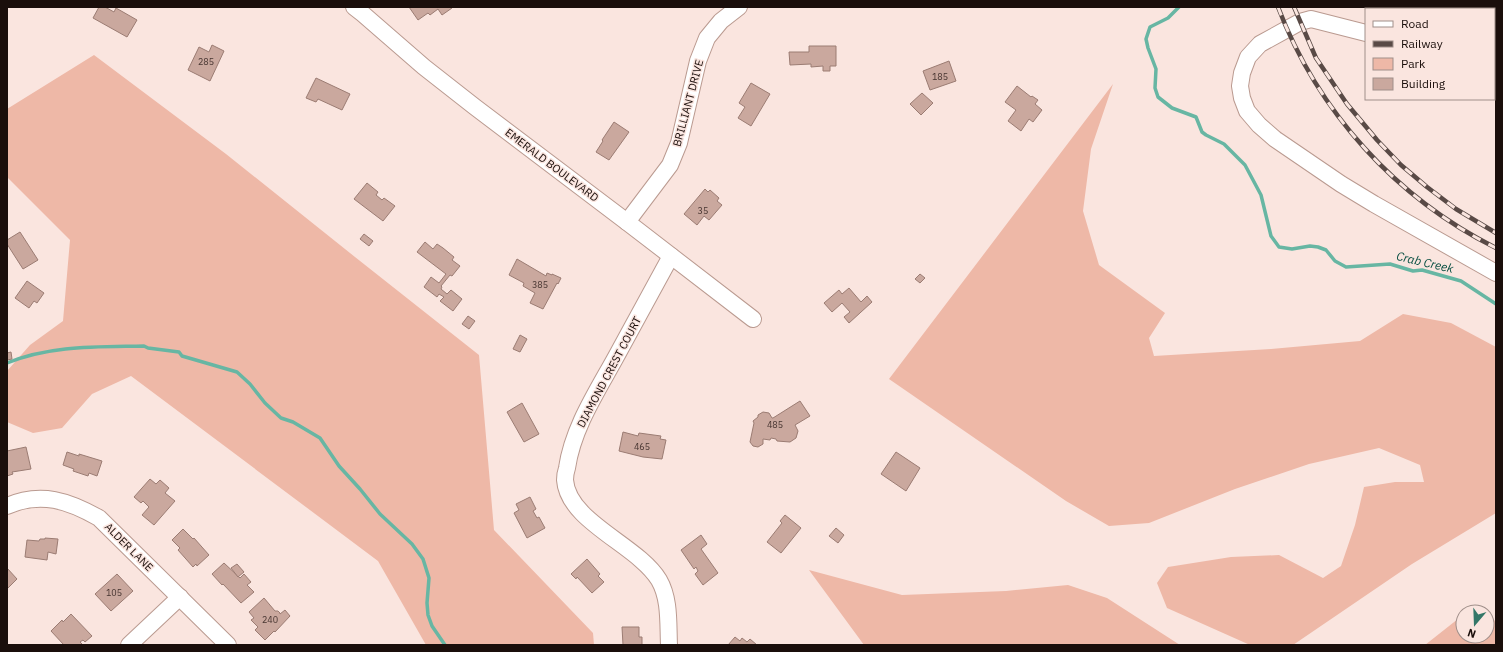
<svg xmlns="http://www.w3.org/2000/svg" width="1503" height="652" font-family="'IBM Plex Sans',sans-serif">
	<style>
		.green { fill: #eeb8a7 }
		.lines { fill: none; stroke-linecap: round; stroke-linejoin: round }
		.stream { stroke: #67b6a3; stroke-width: 3.5 }
		.building { fill: #caa89e; stroke: #9b7c73 }
		.minor-casing { stroke: #ba9a90; stroke-width: 18 }
		.minor { stroke: #fff; stroke-width: 16 }
		.rail-casing { stroke: #594a46; stroke-width: 4.5 }
		.rail { stroke: #fae5df; stroke-width: 3; stroke-dasharray: 9; stroke-linecap: butt }
		.labels { text-anchor: middle; dominant-baseline: central; stroke-width: 3; stroke-linejoin: round; paint-order: stroke }
		.number-label { font-size: 9px; fill: #463430 }
		.street-label { font-size: 11px; fill: #1a0e0b; stroke: #fae5df }
		.water-label { font-size: 12px; font-style: italic; fill: #0a5043; stroke: #fae5df }
	</style>
	<rect width="100%" height="100%" fill="#fae5df"/>
	<g class="green">
		<polygon points="94,55 226,154 355,257 479,355 494,530 593,633 594,645 426,645 378,561 131,376 92,394 62,428 33,433 7,422 7,371 30,345 63,321 70,240 7,177 7,109"/>
		<polygon points="1113,84 1091,149 1083,211 1099,265 1165,313 1149,338 1154,356 1271,349 1360,341 1403,314 1451,323 1496,347 1496,513 1412,564 1293,645 1250,645 1167,608 1157,583 1168,567 1231,557 1279,555 1323,578 1341,566 1355,525 1364,487 1395,482 1424,482 1420,465 1379,448 1309,464 1235,489 1149,523 1109,526 1066,501 889,379"/>
		<polygon points="809,570 902,595 1006,591 1068,585 1107,598 1180,645 864,645"/>
		<polygon points="1463,615 1463,636 1487,636 1487,618 1496,621 1496,645 1425,645"/>
	</g>
	<g class="lines">
		<g class="stream">
			<polyline points="1179,7 1168,18 1150,27 1146,39 1148,48 1156,69 1155,88 1158,97 1172,108 1196,117 1202,132 1206,135 1224,144 1245,165 1261,195 1271,236 1279,247 1292,249 1310,246 1318,247 1326,250 1335,261 1346,267 1390,264 1413,271 1422,270 1461,281 1496,304"/>
			<path d="M7,363C51,345 97,347 144,346L148,348L179,352L182,356L237,372L250,384L265,403L281,418L293,422L320,438L339,466L360,489L380,514L412,544L423,559L429,578L427,603L428,615L432,626L445,645"/>
		</g>
	</g>
	<g class="building">
		<polygon points="99,7 105,7 114,12 116,8 137,20 127,37 93,18"/>
		<polygon points="409,7 451,7 452,8 442,15 438,9 430,15 428,13 418,20"/>
		<polygon points="212,45 224,51 210,81 188,70 199,47 209,52"/>
		<polygon points="809,46 836,46 836,66 830,66 830,71 823,71 823,66 811,67 811,64 790,65 789,52 809,52"/>
		<polygon points="949,61 956,81 930,90 923,71"/>
		<polygon points="316,78 350,94 342,110 318,99 316,102 306,98"/>
		<polygon points="751,83 770,94 751,126 738,118 745,107 739,103"/>
		<polygon points="1017,86 1031,97 1032,96 1038,100 1035,104 1042,110 1033,122 1029,119 1021,131 1008,121 1016,110 1005,102"/>
		<polygon points="922,93 933,103 921,115 910,104"/>
		<polygon points="614,122 629,132 609,160 596,152 603,141 602,140"/>
		<polygon points="367,183 378,192 376,195 382,200 384,198 395,206 383,221 354,199"/>
		<polygon points="705,189 708,192 710,190 719,198 717,201 722,205 709,220 704,216 697,225 684,214"/>
		<polygon points="20,232 38,260 23,269 7,244 7,240"/>
		<polygon points="364,234 373,241 369,246 360,239"/>
		<polygon points="425,242 433,249 437,244 443,248 454,257 452,260 460,266 452,276 450,275 441,286 442,287 441,289 447,294 451,290 462,299 453,311 440,301 444,297 439,294 437,297 424,287 431,277 439,283 446,274 417,252"/>
		<polygon points="517,259 546,276 547,273 552,275 552,274 561,278 558,284 557,283 543,309 530,303 535,293 523,286 524,283 509,275"/>
		<polygon points="920,274 925,278 920,283 915,279"/>
		<polygon points="27,281 44,293 37,303 34,301 29,308 15,298"/>
		<polygon points="849,288 861,302 867,296 872,302 849,323 844,317 850,312 842,303 832,312 824,303 839,290 842,294"/>
		<polygon points="468,316 475,321 469,329 462,324"/>
		<polygon points="520,335 527,339 520,352 513,349"/>
		<polygon points="11,352 12,359 7,360 7,353"/>
		<polygon points="800,401 810,416 795,425 798,431 796,438 790,442 777,441 776,439 771,438 770,440 763,439 763,444 758,447 753,446 750,442 754,423 753,421 758,417 758,415 763,412 769,413 772,418 773,418"/>
		<polygon points="522,403 539,434 524,442 507,412"/>
		<polygon points="623,432 638,436 639,433 661,436 660,439 666,440 662,459 643,457 619,451"/>
		<polygon points="26,447 31,469 12,472 13,474 7,476 7,451"/>
		<polygon points="67,452 79,456 79,454 102,461 97,476 89,473 88,476 73,471 74,469 63,465"/>
		<polygon points="896,452 920,468 906,491 881,474"/>
		<polygon points="150,479 156,484 160,480 169,488 165,493 175,501 154,525 142,515 149,507 143,501 141,503 134,497"/>
		<polygon points="530,497 536,509 533,511 537,518 539,517 545,528 527,538 514,513 519,510 516,504"/>
		<polygon points="785,515 801,528 781,553 767,542 782,523 780,521"/>
		<polygon points="836,528 844,535 838,543 829,536"/>
		<polygon points="183,529 193,539 194,538 209,555 197,566 196,564 193,567 178,550 180,548 172,540"/>
		<polygon points="701,535 707,544 701,549 718,573 703,585 695,574 698,571 696,567 694,569 681,550"/>
		<polygon points="45,538 58,539 56,554 48,552 47,560 25,557 27,540 39,541 40,539 45,539"/>
		<polygon points="587,559 600,574 598,576 604,582 592,593 577,577 576,579 571,574"/>
		<polygon points="224,563 240,578 244,574 251,582 247,585 254,592 241,603 223,584 222,585 212,574"/>
		<polygon points="237,564 244,572 238,577 231,568"/>
		<polygon points="7,568 17,579 7,589"/>
		<polygon points="117,574 133,591 111,611 95,594"/>
		<polygon points="264,598 275,611 278,611 280,613 280,614 285,610 290,616 275,632 274,631 265,640 255,630 258,627 251,620 254,618 249,612"/>
		<polygon points="71,614 92,636 85,642 83,640 80,642 83,645 64,645 51,631 62,620 63,622"/>
		<polygon points="622,627 639,627 639,637 642,637 642,645 623,645"/>
		<polygon points="735,637 740,641 742,638 747,642 750,639 757,645 728,645"/>
	</g>
	<g class="lines">
		<defs>
			<g id="minor">
				<polyline points="354,7 363,14 424,67 475,107 627,222 753,319"/>
				<polyline points="1366,33 1311,19 1300,22 1260,44 1248,57 1242,73 1240,86 1242,98 1247,111 1259,125 1275,139 1341,184 1374,204 1496,273"/>
				<polyline points="1494,62 1496,62"/>
				<polyline points="627,222 670,165 679,143 698,61 707,38 721,21 739,7"/>
				<path d="M7,506C41,491 69,501 99,518L228,645"/>
				<polyline points="129,645 180,597"/>
				<path d="M669,645C668,623 670,599 659,580C638,545 568,522 565,480C565,476 566,471 567,468C573,427 598,390 617,355C635,322 653,289 671,256"/>
			</g>
		</defs>
		<use href="#minor" class="minor-casing"/>
		<use href="#minor" class="minor"/>
		<defs>
			<g id="rail">
				<path d="M1278,7C1318,112 1396,198 1496,248"/>
				<polyline points="1294,7 1316,58 1347,104 1377,140 1401,165 1427,187 1456,209 1496,233"/>
			</g>
		</defs>
		<use href="#rail" class="rail-casing"/>
		<use href="#rail" class="rail"/>
	</g>
	<g class="labels">
		<g class="number-label">
			<text x="206" y="61">285</text>
			<text x="940" y="76">185</text>
			<text x="703" y="210">35</text>
			<text x="540" y="284">385</text>
			<text x="775" y="424">485</text>
			<text x="642" y="446">465</text>
			<text x="114" y="592">105</text>
			<text x="270" y="619">240</text>
		</g>
		<g class="street-label">
			<text transform="translate(688 103) rotate(-75)">BRILLIANT DRIVE</text>
			<text transform="translate(552 165) rotate(37)">EMERALD BOULEVARD</text>
			<text transform="translate(609 372) rotate(-62)">DIAMOND CREST COURT</text>
			<text transform="translate(129 547) rotate(45)">ALDER LANE</text>
		</g>
		<g class="water-label">
			<text transform="translate(1425 262) rotate(13)">Crab Creek</text>
		</g>
	</g>
	<rect width="1503" height="652" fill="none" stroke="#1a0e0b" stroke-width="16"/>
	<rect x="1365" y="8" width="130" height="92" fill="#fae5df" stroke="#a08f8a"/>
	<rect x="1373" y="21" width="20" height="6" fill="#ffffff" stroke="#a08f8a"/>
	<text x="1401" y="28" font-size="12" fill="#1a0e0b">Road</text>
	<rect x="1373" y="41" width="20" height="6" fill="#594a46" stroke="#a08f8a"/>
	<text x="1401" y="48" font-size="12" fill="#1a0e0b">Railway</text>
	<rect x="1373" y="58" width="20" height="12" fill="#eeb8a7" stroke="#a08f8a"/>
	<text x="1401" y="68" font-size="12" fill="#1a0e0b">Park</text>
	<rect x="1373" y="78" width="20" height="12" fill="#caa89e" stroke="#a08f8a"/>
	<text x="1401" y="88" font-size="12" fill="#1a0e0b">Building</text>
	<g transform="translate(1475 624) rotate(199)"><circle r="19" fill="#fae5df" stroke="#a08f8a"/>
	<path d="M0-3L7 15L0 10L-7 15Z" fill="#347768"/>
	<text y="-6" font-size="11" font-weight="bold" text-anchor="middle" fill="#1a0e0b">N</text>
	</g>
</svg>
